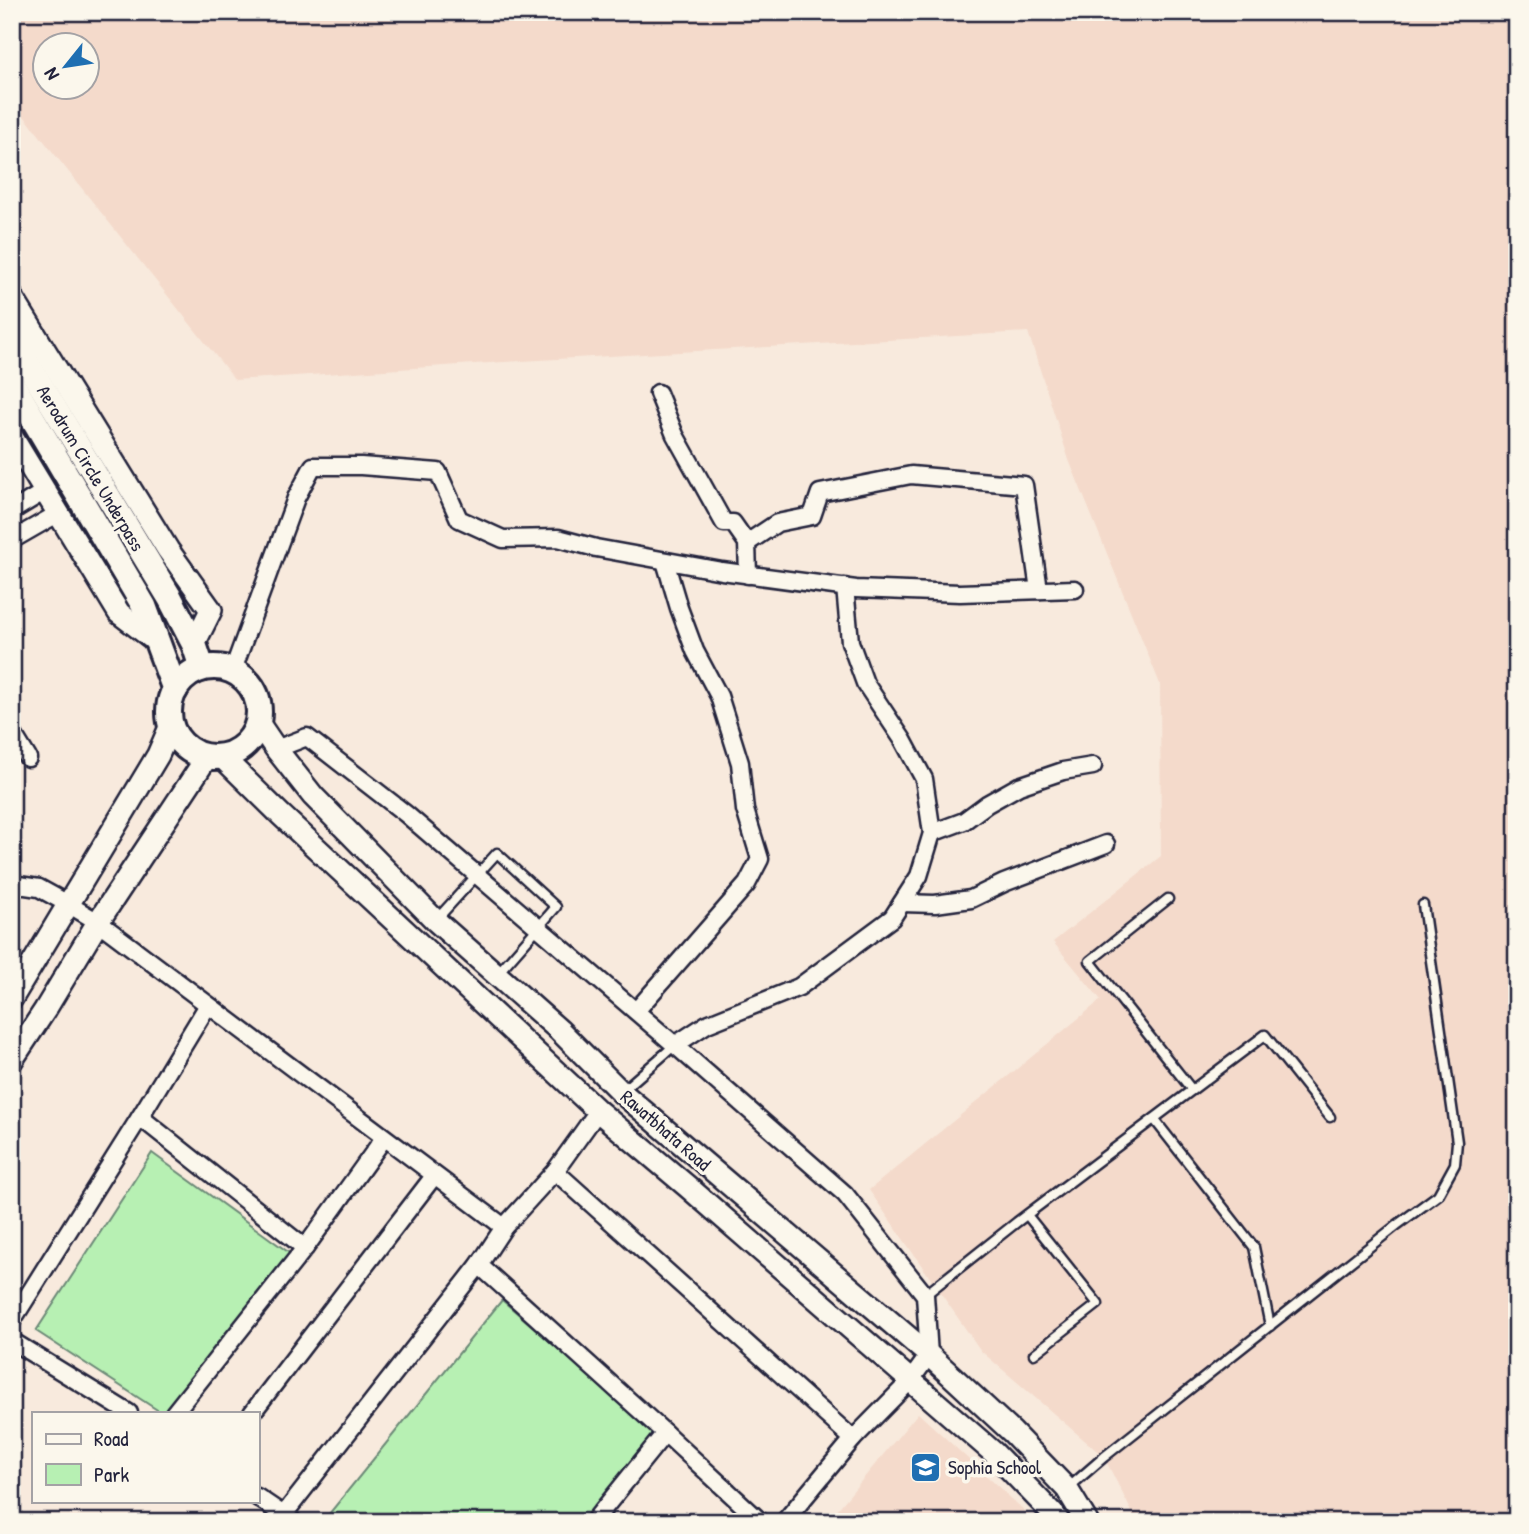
<svg xmlns="http://www.w3.org/2000/svg" width="1529" height="1534" font-family="'Patrick Hand',sans-serif">
	<style>
		.built { fill: #f4dacb; fill-rule: evenodd }
		.green { fill: #b7f0b3; stroke: #6c8977; stroke-width: 2 }
		.lines { fill: none; stroke-linecap: round; stroke-linejoin: round }
		.lane-casing { stroke: #22223b; stroke-width: 13 }
		.street-casing { stroke: #22223b; stroke-width: 21 }
		.secondary-casing { stroke: #22223b; stroke-width: 26 }
		.primary-casing { stroke: #22223b; stroke-width: 30 }
		.lane { stroke: #fbf7ec; stroke-width: 8 }
		.street { stroke: #fbf7ec; stroke-width: 16 }
		.secondary { stroke: #fbf7ec; stroke-width: 21 }
		.primary { stroke: #fbf7ec; stroke-width: 24 }
		.labels { text-anchor: middle; dominant-baseline: central; stroke-width: 7; stroke-linejoin: round; paint-order: stroke }
		.street-label { font-size: 19px; fill: #22223b; stroke: #fbf7ec }
		.poi-label { font-size: 19px; fill: #22223b; stroke: #fbf7ec; text-anchor: start }
	</style>
	<rect width="100%" height="100%" fill="#f8eadd"/>
	<filter id="ink" filterUnits="userSpaceOnUse"><feTurbulence type="fractalNoise" baseFrequency=".0143" numOctaves="2"/><feDisplacementMap in="SourceGraphic" scale="14" xChannelSelector="R" yChannelSelector="G"/><feConvolveMatrix kernelMatrix="1 2 1 2 8 2 1 2 1" color-interpolation-filters="sRGB"/></filter>
	<g filter="url(#ink)">
		<g class="built">
			<path d="M12,12H1517V1522H1137L1104,1457L981,1351L869,1190L1101,1000L1053,942L1161,856L1160,684L1069,460L1028,332L504,362L235,380L12,101ZM46,46H88V88H46Z"/>
			<polygon points="918,1413 1037,1522 827,1522"/>
		</g>
		<g class="green">
			<polygon points="152,1153 295,1257 171,1413 162,1413 36,1331"/>
			<polygon points="502,1300 656,1433 582,1522 342,1522 329,1514"/>
		</g>
		<g class="lines">
			<defs>
				<g id="lane">
					<polyline points="1168,899 1090,961 1192,1090"/>
					<polyline points="437,919 497,853 556,907 498,973"/>
					<polyline points="622,1091 675,1045"/>
					<polyline points="1154,1119 1254,1247 1270,1326"/>
					<polyline points="1027,1215 1098,1304 1034,1354"/>
					<polyline points="925,1295 1017,1222 1265,1035 1330,1117"/>
					<polyline points="1067,1489 1104,1457 1397,1225 1438,1195 1455,1164 1457,1142 1423,905"/>
				</g>
				<g id="street">
					<polyline points="658,393 675,435 724,523 733,523 747,543 748,575"/>
					<polyline points="12,511 45,491"/>
					<polyline points="12,540 59,513"/>
					<polyline points="747,543 777,523 812,516 820,493 911,475 1024,485 1039,590"/>
					<polyline points="233,670 296,498 313,466 361,466 438,472 459,519 503,539 558,538 596,548 722,571 856,589 960,593 1075,589"/>
					<polyline points="12,732 28,758"/>
					<polyline points="276,749 307,737 406,814 675,1045 845,1194 925,1295 929,1355 910,1381 853,1439 784,1522"/>
					<polyline points="932,833 964,821 987,804 1019,786 1063,771 1093,766"/>
					<polyline points="12,884 39,888 68,904 98,922 504,1227"/>
					<polyline points="902,903 935,904 971,899 1004,883 1106,844"/>
					<polyline points="636,1011 747,884 760,859 745,810 740,763 719,696 695,651 679,608 665,561"/>
					<polyline points="675,1045 707,1024 799,987 892,918 919,876 932,833 924,779 903,740 865,683 850,642 845,587"/>
					<polyline points="140,1117 305,1248"/>
					<polyline points="555,1171 853,1439"/>
					<polyline points="479,1265 665,1433 761,1522"/>
					<polyline points="12,1321 140,1117 208,1005"/>
					<polyline points="12,1341 129,1413"/>
					<polyline points="174,1413 305,1248 384,1138"/>
					<polyline points="252,1413 434,1176"/>
					<polyline points="257,1497 294,1522"/>
					<polyline points="278,1522 479,1265 504,1227 555,1171 598,1111"/>
					<polyline points="593,1522 665,1433"/>
				</g>
				<g id="secondary">
					<polyline points="12,297 168,550 211,610 194,644"/>
					<polyline points="12,437 119,613 157,642"/>
					<polyline points="259,724 276,749 313,796 436,921 559,1030 621,1092 929,1355 1012,1432 1067,1489 1087,1522"/>
					<polyline points="223,758 281,815 598,1111 688,1187 994,1453 1054,1515 1059,1522"/>
					<polyline points="12,998 158,755 171,725"/>
					<polyline points="12,1060 45,1010 98,922 207,757"/>
				</g>
				<g id="primary">
					<polyline points="12,338 170,598 194,644 202,668"/>
					<polyline points="12,383 144,606 175,690"/>
					<circle cx="214" cy="712" r="45"/>
				</g>
			</defs>
			<use href="#lane" class="lane-casing"/>
			<use href="#street" class="street-casing"/>
			<use href="#secondary" class="secondary-casing"/>
			<use href="#primary" class="primary-casing"/>
			<use href="#lane" class="lane"/>
			<use href="#street" class="street"/>
			<use href="#secondary" class="secondary"/>
			<use href="#primary" class="primary"/>
		</g>
	</g>
	<defs>
		<symbol id="school-square" viewBox="-11 -11 22 22"><rect x="-9" y="-9" width="18" height="18" rx="4" fill="#1f6fb2" stroke="#fbf7ec"/><path d="M0-5L7-2L0 1L-7-2ZM-4 1L0 2.5L4 1V4Q0 6-4 4Z" fill="#fff"/></symbol>
	</defs>
	<g fill-rule="evenodd">
		<use href="#school-square" x="908" y="1450" width="35" height="35"/>
	</g>
	<g class="labels">
		<g class="street-label">
			<text transform="translate(91 468) rotate(59)">Aerodrum Circle Underpass</text>
			<text transform="translate(666 1130) rotate(41)">Rawatbhata Road</text>
		</g>
		<g class="poi-label">
			<text x="948" y="1467">Sophia School</text>
		</g>
	</g>
	<rect width="1529" height="1534" fill="none" stroke="#fbf7ec" stroke-width="42"/>
	<rect x="21" y="21" width="1487" height="1492" fill="none" stroke="#22223b" stroke-width="2.5" filter="url(#ink)"/>
	<rect x="32" y="1412" width="228" height="91" fill="#fbf7ec" stroke="#a4a2a5" stroke-width="2"/>
	<rect x="46" y="1434" width="35" height="10" fill="#fbf7ec" stroke="#a4a2a5" stroke-width="2"/>
	<text x="94" y="1446" font-size="21" fill="#22223b">Road</text>
	<rect x="46" y="1464" width="35" height="21" fill="#b7f0b3" stroke="#a4a2a5" stroke-width="2"/>
	<text x="94" y="1482" font-size="21" fill="#22223b">Park</text>
	<g transform="translate(66 66) rotate(240)"><circle r="33" fill="#fbf7ec" stroke="#a4a2a5" stroke-width="2"/>
	<path d="M0-5L12 26L0 18L-12 26Z" fill="#1f6fb2"/>
	<text y="-10" font-size="19" font-weight="bold" text-anchor="middle" fill="#22223b">N</text>
	</g>
</svg>
